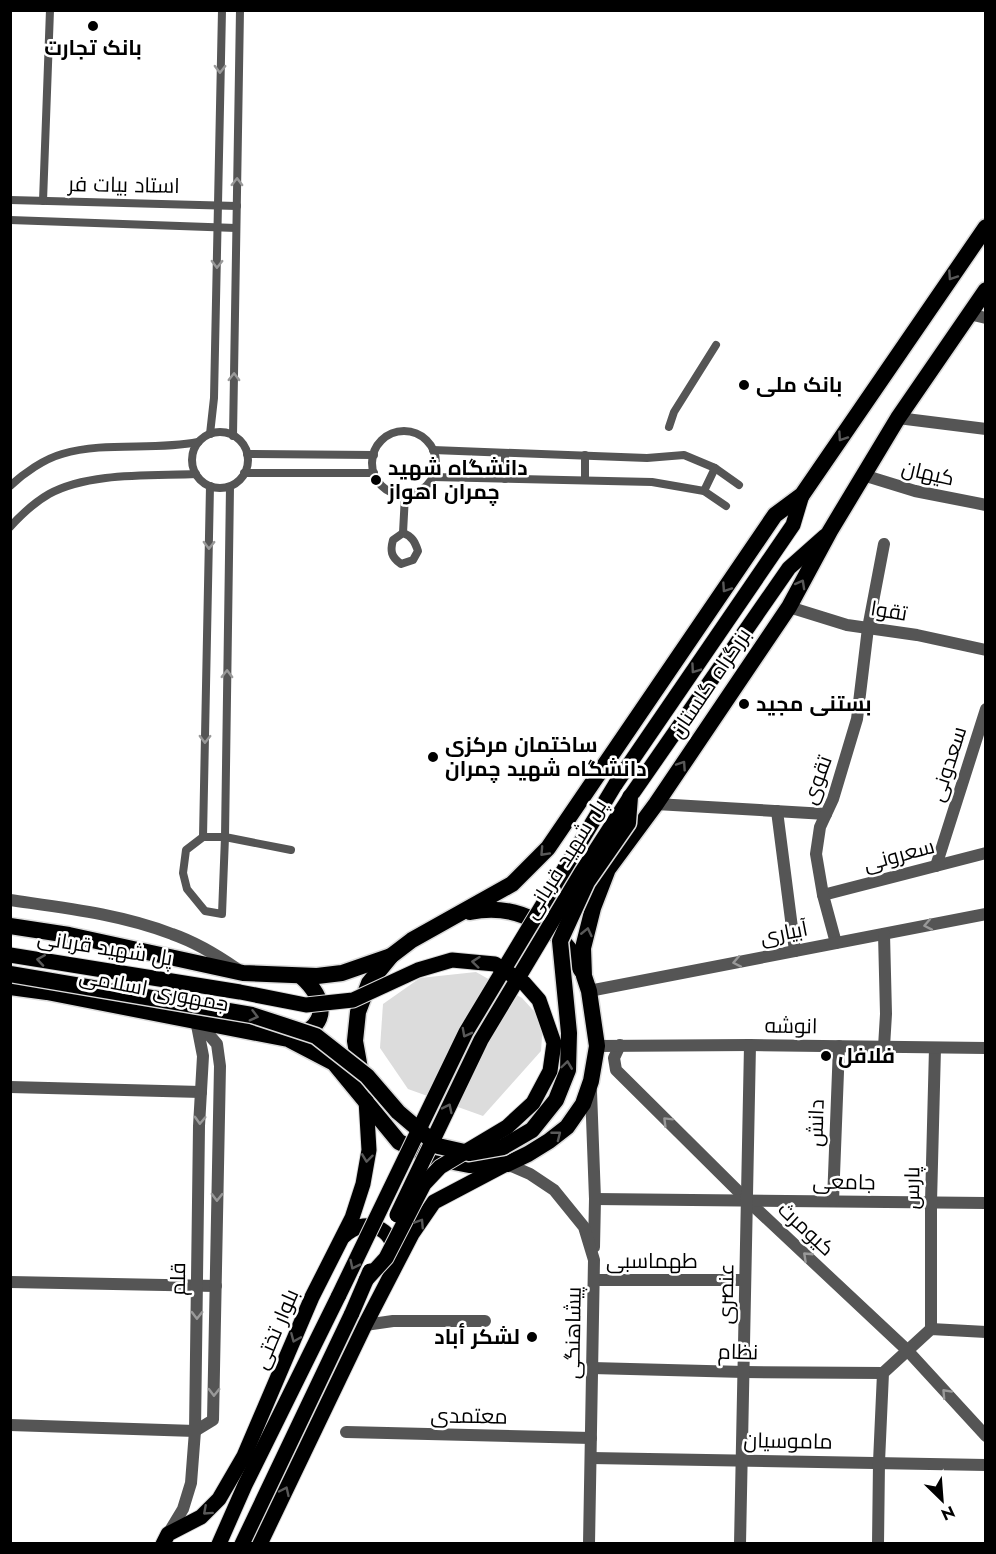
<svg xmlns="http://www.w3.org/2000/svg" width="996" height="1554" font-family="Jost,Cairo,sans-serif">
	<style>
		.green { fill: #dcdcdc }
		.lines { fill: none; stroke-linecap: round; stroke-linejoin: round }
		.primary-casing { stroke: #dbdbdb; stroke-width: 17 }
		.trunk-casing { stroke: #dbdbdb; stroke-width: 19 }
		.service { stroke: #555; stroke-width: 8 }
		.minor { stroke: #555; stroke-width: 12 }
		.tertiary { stroke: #555; stroke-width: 12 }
		.primary { stroke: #000; stroke-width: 15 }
		.trunk { stroke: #000; stroke-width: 16 }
		.primary-bridge-casing { stroke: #dbdbdb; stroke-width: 17; stroke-linecap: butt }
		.trunk-bridge-casing { stroke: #dbdbdb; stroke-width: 19; stroke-linecap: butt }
		.primary-bridge { stroke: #000; stroke-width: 15 }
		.trunk-bridge { stroke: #000; stroke-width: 16 }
		.oneway { stroke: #999 }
		.oneway2 { stroke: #595959 }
		.poi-dot { fill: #000; stroke: #fff; stroke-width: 2 }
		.labels { text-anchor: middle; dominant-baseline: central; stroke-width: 5; stroke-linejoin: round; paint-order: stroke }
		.poi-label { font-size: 21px; font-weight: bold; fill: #000; stroke: #fff; text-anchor: start }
		.street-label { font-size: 21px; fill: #000; stroke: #fff }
	</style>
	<rect width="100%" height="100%" fill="#fff"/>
	<polygon class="green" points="476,972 522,998 543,1021 541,1051 483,1116 408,1089 380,1048 383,1004 420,978"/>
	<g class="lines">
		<defs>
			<g id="primary">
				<polyline points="615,785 793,525 802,495"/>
				<polyline points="630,797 789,568 825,536"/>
				<path d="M344,1236C364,1216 394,1227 395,1255"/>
				<polyline points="163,1544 168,1534 201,1517 219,1499 244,1456 312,1297 352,1218 363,1184 369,1150 366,1100"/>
				<polyline points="219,1544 245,1485 339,1295"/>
				<polyline points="242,1544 352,1313"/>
				<polyline points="260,1544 365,1325 412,1234 434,1202 506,1164"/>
			</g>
			<g id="trunk">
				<path d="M470,912C516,902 563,927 581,970"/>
				<polyline points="10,926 69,935 243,973 317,976 342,973 391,956"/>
				<polyline points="10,987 47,992 288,1039 334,1063 399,1142 433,1158 469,1165 507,1164 528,1154 549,1141 567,1127 583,1104 591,1081 597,1046 589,991 584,976 583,948 593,908 608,869 656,804 789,607 830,531 898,418 986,290"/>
				<path d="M293,1038C331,1025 326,999 301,976"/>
				<polyline points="362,1080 355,1041 358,1012 369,983 391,956 412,940 512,884 548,848 775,515 802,495 986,227"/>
			</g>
		</defs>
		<use href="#primary" class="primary-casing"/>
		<use href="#trunk" class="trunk-casing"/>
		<g class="service">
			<polyline points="10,200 237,206"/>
			<polyline points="43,201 50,10"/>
			<polyline points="10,220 236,228"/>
			<polyline points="669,427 674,412 716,345"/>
			<circle cx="404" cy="463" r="32"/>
			<circle cx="220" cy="460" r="28"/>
			<polyline points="210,434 214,398 222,10"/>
			<polyline points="233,436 240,10"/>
			<polyline points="433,450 647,458 684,455 715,468 739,485"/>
			<polyline points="247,454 374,455"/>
			<polyline points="585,455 585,480"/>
			<polyline points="244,473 374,473"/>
			<polyline points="432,477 652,482 704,491 726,506"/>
			<polyline points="505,479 505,453"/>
			<path d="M10,486C24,473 44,459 62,454C106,441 153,451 198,442"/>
			<polyline points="230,487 225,837 291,850"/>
			<polyline points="704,491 715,468"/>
			<path d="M10,527C21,515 35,502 49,494C89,472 151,476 196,474"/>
			<path d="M403,533C412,536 415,542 418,551L413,560L401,564C391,557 390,551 393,540Z"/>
			<polyline points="403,533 405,495"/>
			<polyline points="203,837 210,486"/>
			<polygon points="203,837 225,837 222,914 205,911 187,889 183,873 186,850"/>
		</g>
		<g class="minor">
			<polyline points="969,314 986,318"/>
			<polyline points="898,418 986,429"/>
			<polyline points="863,475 915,491 986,505"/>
			<polyline points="789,607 847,625 917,635 986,650"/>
			<polyline points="656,804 826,814"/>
			<polyline points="777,811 795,951"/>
			<polyline points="936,866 986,709"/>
			<polyline points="823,895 986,853"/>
			<path d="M10,900C65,908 120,914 172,934C195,942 217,955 237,969"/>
			<polyline points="836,943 823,895 816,854 820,827 833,799 857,719 868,628 884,544"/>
			<polyline points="589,991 986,914"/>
			<polyline points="620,1045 614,1058 616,1070 747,1200 907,1350 986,1436"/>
			<polyline points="884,1047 886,1014 884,934"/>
			<polyline points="10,1087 201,1092"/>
			<polyline points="595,1199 986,1203"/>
			<polyline points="833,1201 839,1046"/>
			<polyline points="594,1280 745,1280"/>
			<polyline points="10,1282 216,1286"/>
			<polyline points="365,1325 393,1321 485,1321"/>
			<polyline points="931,1329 931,1202 935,1048"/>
			<polyline points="592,1368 744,1372 883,1373"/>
			<polyline points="10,1425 195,1431"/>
			<polyline points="346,1432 591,1438"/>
			<polyline points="591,1458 986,1465"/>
			<polyline points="740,1544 750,1045"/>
			<polyline points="878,1544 879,1462 883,1373 931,1329 986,1332"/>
		</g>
		<g class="tertiary">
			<polyline points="597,1046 750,1045 986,1048"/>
			<polyline points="591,1091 595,1199 594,1247"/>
			<polyline points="507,1164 530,1174 554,1190 584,1227 594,1260 589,1544"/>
			<polyline points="195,1431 213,1420 220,1066 217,1044 197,1021"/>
			<polyline points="168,1534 183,1509 191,1483 195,1431 199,1126 203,1056 196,1020"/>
		</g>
		<use href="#primary" class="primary"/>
		<use href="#trunk" class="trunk"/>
		<defs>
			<g id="primary-bridge">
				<polyline points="10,955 240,992 306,1005 353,1000 418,970 452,960 495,964 524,983 539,1000 554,1043 550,1071 533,1103 507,1127 440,1167 424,1184 386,1258 366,1280"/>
				<polyline points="397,1215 481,1040 581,873 630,797"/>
				<polyline points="339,1295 466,1032 615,785"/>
				<polyline points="352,1313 370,1271"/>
			</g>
			<polyline id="trunk-bridge" points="10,974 252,1015 316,1036 367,1076 398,1112 438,1146 469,1153 503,1147 532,1130 556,1100 568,1070 569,1033 560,941 587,882 628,823 630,797"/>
		</defs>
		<use href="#primary-bridge" class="primary-bridge-casing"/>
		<use href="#trunk-bridge" class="trunk-bridge-casing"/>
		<use href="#primary-bridge" class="primary-bridge"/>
		<use href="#trunk-bridge" class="trunk-bridge"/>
	</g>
	<defs><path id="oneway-chevron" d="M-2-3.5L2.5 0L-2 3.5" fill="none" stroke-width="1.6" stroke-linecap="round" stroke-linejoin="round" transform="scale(1.5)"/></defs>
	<g class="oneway">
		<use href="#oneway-chevron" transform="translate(220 69) rotate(91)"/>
		<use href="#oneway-chevron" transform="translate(237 182) rotate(-89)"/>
		<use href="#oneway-chevron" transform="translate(217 264) rotate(91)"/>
		<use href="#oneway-chevron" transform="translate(234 377) rotate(-89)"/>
		<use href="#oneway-chevron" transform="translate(209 545) rotate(91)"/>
		<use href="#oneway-chevron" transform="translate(227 674) rotate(-89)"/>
		<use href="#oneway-chevron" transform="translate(205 739) rotate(91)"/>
		<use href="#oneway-chevron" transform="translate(928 925) rotate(169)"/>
		<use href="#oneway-chevron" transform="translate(737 962) rotate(169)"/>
		<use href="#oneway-chevron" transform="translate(200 1120) rotate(92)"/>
		<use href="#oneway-chevron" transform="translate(667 1121) rotate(-135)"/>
		<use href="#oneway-chevron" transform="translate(217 1197) rotate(91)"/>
		<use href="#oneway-chevron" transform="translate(807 1256) rotate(-137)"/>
		<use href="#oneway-chevron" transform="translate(197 1315) rotate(91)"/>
		<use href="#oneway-chevron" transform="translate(214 1392) rotate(91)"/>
		<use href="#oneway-chevron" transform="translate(946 1393) rotate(-133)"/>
	</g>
	<g class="oneway2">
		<use href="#oneway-chevron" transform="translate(952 276) rotate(124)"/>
		<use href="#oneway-chevron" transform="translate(842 437) rotate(124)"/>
		<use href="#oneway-chevron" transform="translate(801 584) rotate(-61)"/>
		<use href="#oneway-chevron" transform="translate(726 588) rotate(124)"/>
		<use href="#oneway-chevron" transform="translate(695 669) rotate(125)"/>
		<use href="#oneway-chevron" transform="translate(682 765) rotate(-56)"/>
		<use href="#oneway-chevron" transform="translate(544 852) rotate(133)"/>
		<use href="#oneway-chevron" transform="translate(587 932) rotate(-77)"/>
		<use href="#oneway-chevron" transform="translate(41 960) rotate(-171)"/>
		<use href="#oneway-chevron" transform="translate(476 962) rotate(-174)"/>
		<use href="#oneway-chevron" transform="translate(254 1016) rotate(15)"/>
		<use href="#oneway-chevron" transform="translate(466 1033) rotate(118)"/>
		<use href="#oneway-chevron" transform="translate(567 1065) rotate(-82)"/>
		<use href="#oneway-chevron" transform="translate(448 1108) rotate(-64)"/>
		<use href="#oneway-chevron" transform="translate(557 1135) rotate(-38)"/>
		<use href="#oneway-chevron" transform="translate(367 1158) rotate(97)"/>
		<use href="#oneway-chevron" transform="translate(420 1223) rotate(-57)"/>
		<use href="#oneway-chevron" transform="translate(354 1265) rotate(116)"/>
		<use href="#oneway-chevron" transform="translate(295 1338) rotate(113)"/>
		<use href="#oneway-chevron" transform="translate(285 1491) rotate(-65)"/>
		<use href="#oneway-chevron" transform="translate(207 1511) rotate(138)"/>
	</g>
	<g class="poi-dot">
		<circle cx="93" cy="26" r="6"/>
		<circle cx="744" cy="385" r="6"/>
		<circle cx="376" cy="480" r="6"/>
		<circle cx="744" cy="704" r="6"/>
		<circle cx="433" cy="757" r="6"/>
		<circle cx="826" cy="1056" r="6"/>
		<circle cx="532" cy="1337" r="6"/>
	</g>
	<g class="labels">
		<g class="poi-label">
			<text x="93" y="48" text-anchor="middle">بانک تجارت</text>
			<text x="756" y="385">بانک ملی</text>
			<text x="388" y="468">دانشگاه شهید<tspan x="388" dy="24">چمران اهواز</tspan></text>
			<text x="756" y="704">بستنی مجید</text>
			<text x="445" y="745">ساختمان مرکزی<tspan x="445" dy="24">دانشگاه شهید چمران</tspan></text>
			<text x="838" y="1056">فلافل</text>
			<text x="520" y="1337" text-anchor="end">لشكر أباد</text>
		</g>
		<g class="street-label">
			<text transform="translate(124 185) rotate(1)">استاد بیات فر</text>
			<text transform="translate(928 473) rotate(13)">کیهان</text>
			<text transform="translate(889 611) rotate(9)">تقوا</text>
			<text transform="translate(710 683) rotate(-56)">بزرگراه گلستان</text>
			<text transform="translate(948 764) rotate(-72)">سعدونی</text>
			<text transform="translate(817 780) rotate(-70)">تقوی</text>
			<text transform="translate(899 855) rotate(-15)">سعرونی</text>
			<text transform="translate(565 859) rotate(-58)">پل شهید قربانی</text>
			<text transform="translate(784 933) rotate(-11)">آبیاری</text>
			<text transform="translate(105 948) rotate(9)">پل شهید قربانی</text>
			<text transform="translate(154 990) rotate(11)">جمهوری اسلامی</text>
			<text transform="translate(791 1026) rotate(1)">انوشه</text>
			<text transform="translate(816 1123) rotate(-88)">دانش</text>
			<text transform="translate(844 1182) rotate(1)">جامعی</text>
			<text transform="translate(912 1188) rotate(-89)">پارس</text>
			<text transform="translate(806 1229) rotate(43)">کیومرث</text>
			<text x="652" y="1261">طهماسبی</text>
			<text transform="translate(178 1279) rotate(-89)">قلم</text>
			<text transform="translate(726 1294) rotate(-89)">عنصری</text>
			<text transform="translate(276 1329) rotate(-67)">بلوار تختی</text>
			<text transform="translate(573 1333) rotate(-89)">پیشاهنگی</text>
			<text transform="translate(738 1352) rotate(1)">نظام</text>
			<text transform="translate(469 1416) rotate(1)">معتمدی</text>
			<text transform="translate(788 1441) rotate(1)">ماموسیان</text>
		</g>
	</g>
	<rect width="996" height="1554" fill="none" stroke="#000000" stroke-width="24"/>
	<g transform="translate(942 1500) rotate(155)" stroke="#ffffff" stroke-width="4.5" paint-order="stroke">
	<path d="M0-4.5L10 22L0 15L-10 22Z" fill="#000000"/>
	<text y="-9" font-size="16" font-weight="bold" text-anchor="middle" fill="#000000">N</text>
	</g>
</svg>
